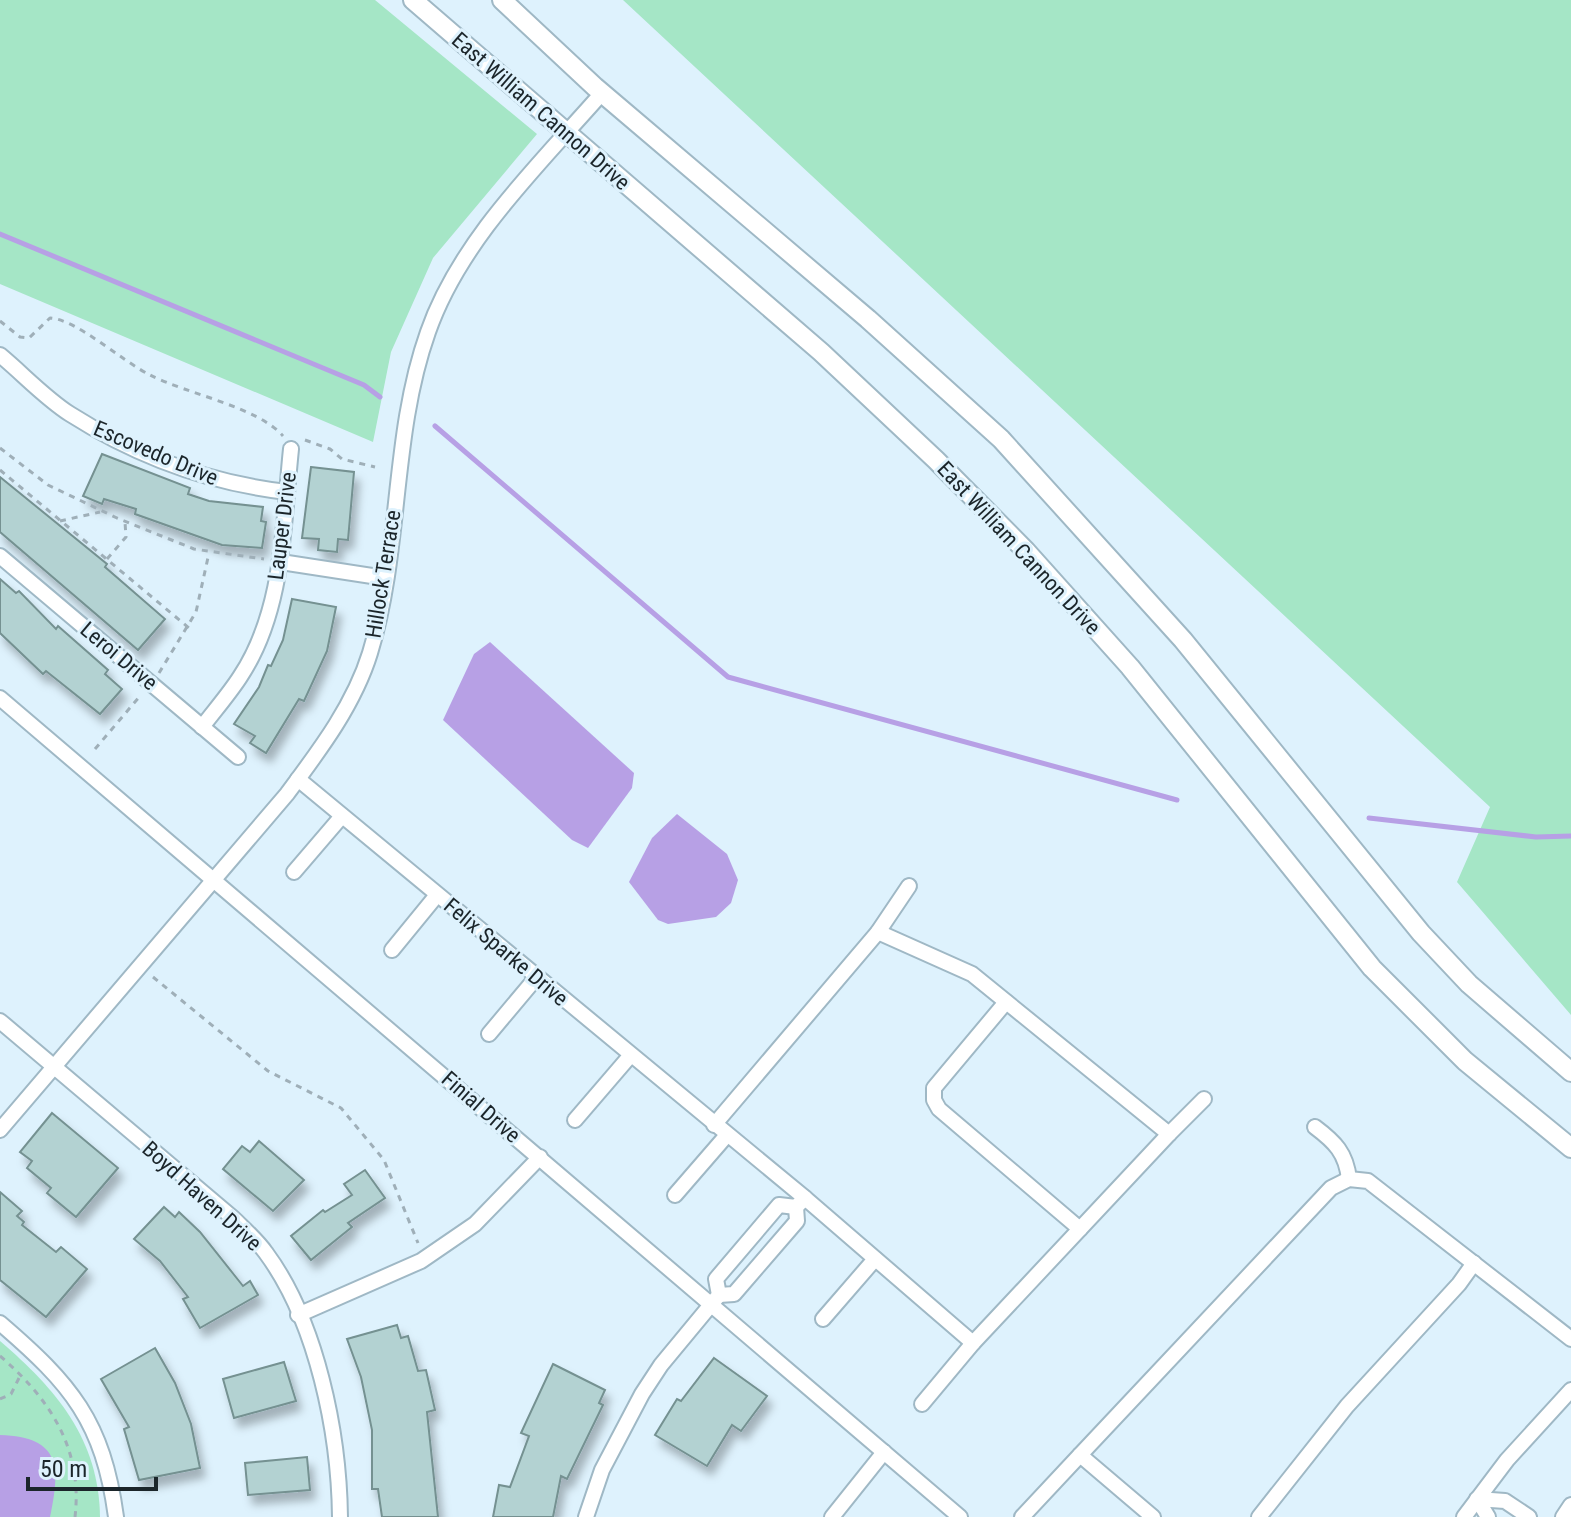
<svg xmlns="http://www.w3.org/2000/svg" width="1571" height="1517" font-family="'Roboto Condensed',sans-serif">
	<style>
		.green { fill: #a5e6c6 }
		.water { fill: #b7a0e5 }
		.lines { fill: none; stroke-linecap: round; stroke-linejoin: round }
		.stream { stroke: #b7a0e5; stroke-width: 5 }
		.building { fill: #b3d2d2; stroke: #749191; stroke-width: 2; filter: url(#shadow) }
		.minor-casing { stroke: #9fb8c5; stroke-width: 18 }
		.tertiary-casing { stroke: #9fb8c5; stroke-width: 22 }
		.path { stroke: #9fafb8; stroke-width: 3; stroke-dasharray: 6 6; stroke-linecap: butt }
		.minor { stroke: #fff; stroke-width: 14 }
		.tertiary { stroke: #fff; stroke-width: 18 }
		.labels { text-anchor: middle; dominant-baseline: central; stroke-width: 6; stroke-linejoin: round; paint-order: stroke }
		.street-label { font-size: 22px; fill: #1b252a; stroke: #def2fd }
	</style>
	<defs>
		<filter id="shadow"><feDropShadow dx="5" dy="9" stdDeviation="4" flood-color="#0004"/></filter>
	</defs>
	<rect width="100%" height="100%" fill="#def2fd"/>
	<g class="green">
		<polygon points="0,0 375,0 537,134 433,258 391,352 373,442 0,284"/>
		<polygon points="623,0 1571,0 1571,1015 1457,882 1490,807"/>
		<path d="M0,1341C56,1389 99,1439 100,1517H0Z"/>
	</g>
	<g class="water">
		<polygon points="490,642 634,773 632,788 588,848 572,840 443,720 474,654"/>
		<polygon points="677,814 727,854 738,880 731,903 716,917 668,924 658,920 629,882 652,838"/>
		<path d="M0,1435C62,1437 60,1468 50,1517H0Z"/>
	</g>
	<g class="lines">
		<g class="stream">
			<polyline points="0,234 364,385 380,397"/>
			<polyline points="435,426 728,677 1177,800"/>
			<polyline points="1369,818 1536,837 1571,836"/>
		</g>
	</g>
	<g class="building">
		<polygon points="102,454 190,488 188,494 209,501 263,507 261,521 266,522 262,548 222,545 135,514 136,509 104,499 102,504 83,496"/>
		<polygon points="311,467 354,472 348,540 338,539 337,552 318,550 319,539 302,538"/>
		<polygon points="0,477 107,564 105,567 165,619 138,650 0,532"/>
		<polygon points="0,579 16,593 19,591 56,629 58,626 108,670 105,674 122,689 100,714 46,671 43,674 0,633"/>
		<polygon points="292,599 336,607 327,651 304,701 299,699 266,753 250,743 255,736 234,724 259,687 268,665 271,666 283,640"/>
		<polygon points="52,1113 118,1168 76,1217 47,1193 51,1188 27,1168 32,1161 20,1152"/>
		<polygon points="259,1141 304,1180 273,1211 223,1169 242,1146 250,1152"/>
		<polygon points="365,1170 385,1198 348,1223 352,1227 311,1260 291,1236 323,1210 325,1212 352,1195 344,1184"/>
		<polygon points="0,1192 22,1211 17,1216 24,1222 22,1225 56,1252 61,1247 87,1269 46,1317 0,1280"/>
		<polygon points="164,1207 175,1217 179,1212 200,1232 243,1286 250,1281 258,1295 200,1328 183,1299 188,1297 160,1261 134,1239"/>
		<polygon points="397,1325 401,1338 408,1336 418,1371 426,1370 435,1410 427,1412 438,1517 382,1517 378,1489 372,1489 372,1430 361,1377 347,1339"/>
		<polygon points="155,1348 175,1383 191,1424 200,1468 139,1480 124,1429 129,1427 101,1379"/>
		<polygon points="714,1358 767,1396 741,1431 732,1425 707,1466 655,1435 677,1399 681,1401"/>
		<polygon points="284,1362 296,1401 234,1418 223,1379"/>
		<polygon points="553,1364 605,1390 599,1403 603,1405 567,1479 561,1476 553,1517 493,1517 499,1485 510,1487 529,1436 521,1433"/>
		<polygon points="307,1457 310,1490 248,1495 245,1463"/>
	</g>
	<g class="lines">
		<defs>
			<g id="minor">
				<path d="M0,355C23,374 45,398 70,414C136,456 209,483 287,492"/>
				<polyline points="0,556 238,757"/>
				<polyline points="281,562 385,578"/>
				<polyline points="0,698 960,1517"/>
				<path d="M202,727C215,710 229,694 240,677C284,611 283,525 291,449"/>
				<polyline points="298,779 805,1198"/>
				<polyline points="294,872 342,816"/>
				<polyline points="878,932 909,886"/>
				<polyline points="392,950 437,895"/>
				<polyline points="1006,1002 934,1088 934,1100 939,1109 1080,1229"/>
				<path d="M0,1021L233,1218C244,1229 257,1240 266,1253C317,1322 339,1433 340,1517"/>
				<polyline points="489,1034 536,978"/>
				<polyline points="575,1120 630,1056"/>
				<polyline points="714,1125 878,932 972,974 1169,1134 973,1343 805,1198 796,1207 797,1221 734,1294 719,1295"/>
				<path d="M1315,1127C1335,1142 1346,1153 1349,1179"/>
				<path d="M0,1130L287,794C319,751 354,705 370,653C402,549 391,436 428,332C460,240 539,165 602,93"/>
				<polyline points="1169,1134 1204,1099"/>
				<polyline points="675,1195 727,1135"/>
				<polyline points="298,1315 421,1261 475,1224 540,1157"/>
				<polyline points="823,1319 875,1259"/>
				<path d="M0,1323C71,1384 103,1421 116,1517"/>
				<polyline points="922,1404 973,1343"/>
				<polyline points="586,1517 602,1470 642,1394 661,1365 719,1295 716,1279 779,1205 796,1207"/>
				<polyline points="832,1517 884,1452"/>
				<polyline points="1022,1517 1080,1455"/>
				<polyline points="1153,1517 1080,1455 1331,1188 1349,1179 1368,1181 1571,1339"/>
				<polyline points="1259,1517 1347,1406 1459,1284 1474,1263"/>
				<polyline points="1464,1517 1507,1460 1571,1390"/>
				<polyline points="1488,1517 1477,1499 1505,1501 1529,1517"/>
				<polyline points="1563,1517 1571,1505"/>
			</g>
			<g id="tertiary">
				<polyline points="413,0 821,352 936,460 1026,551 1130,667 1372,968 1465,1061 1571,1148"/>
				<polyline points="502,0 595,87 868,319 1001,439 1183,640 1421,933 1469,984 1571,1072"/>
			</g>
		</defs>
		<use href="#minor" class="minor-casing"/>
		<use href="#tertiary" class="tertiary-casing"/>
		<g class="path">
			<path d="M0,321L20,337L29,338L50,318C76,319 122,361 150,375C187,394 258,407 283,436"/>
			<polyline points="305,440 330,449 342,459 375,467"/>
			<polyline points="0,448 48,485 117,518 194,549 264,559"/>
			<polyline points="0,470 189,628"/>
			<polyline points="60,521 100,512"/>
			<polyline points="107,559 126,537 125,522"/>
			<polyline points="159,673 196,612 209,553"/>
			<polyline points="95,749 140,696"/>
			<polyline points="153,977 268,1071 341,1108 384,1160 418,1243"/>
			<path d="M0,1356C50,1399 83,1449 75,1517"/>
			<polyline points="0,1399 11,1394 21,1374"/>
		</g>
		<use href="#minor" class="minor"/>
		<use href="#tertiary" class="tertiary"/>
	</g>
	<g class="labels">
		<g class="street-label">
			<text transform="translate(541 111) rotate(41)">East William Cannon Drive</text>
			<text transform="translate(156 453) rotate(23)">Escovedo Drive</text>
			<text transform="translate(282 526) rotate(-83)">Lauper Drive</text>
			<text transform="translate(1019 548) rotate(47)">East William Cannon Drive</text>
			<text transform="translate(383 574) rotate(-81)">Hillock Terrace</text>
			<text transform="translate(119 656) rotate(40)">Leroi Drive</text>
			<text transform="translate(506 952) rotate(40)">Felix Sparke Drive</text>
			<text transform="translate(481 1107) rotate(41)">Finial Drive</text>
			<text transform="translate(202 1196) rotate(42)">Boyd Haven Drive</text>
		</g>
	</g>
	<path d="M28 1477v12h128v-12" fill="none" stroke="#1b252a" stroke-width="4"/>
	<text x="40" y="1477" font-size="24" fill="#1b252a" stroke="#def2fd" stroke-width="6" paint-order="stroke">50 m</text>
</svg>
